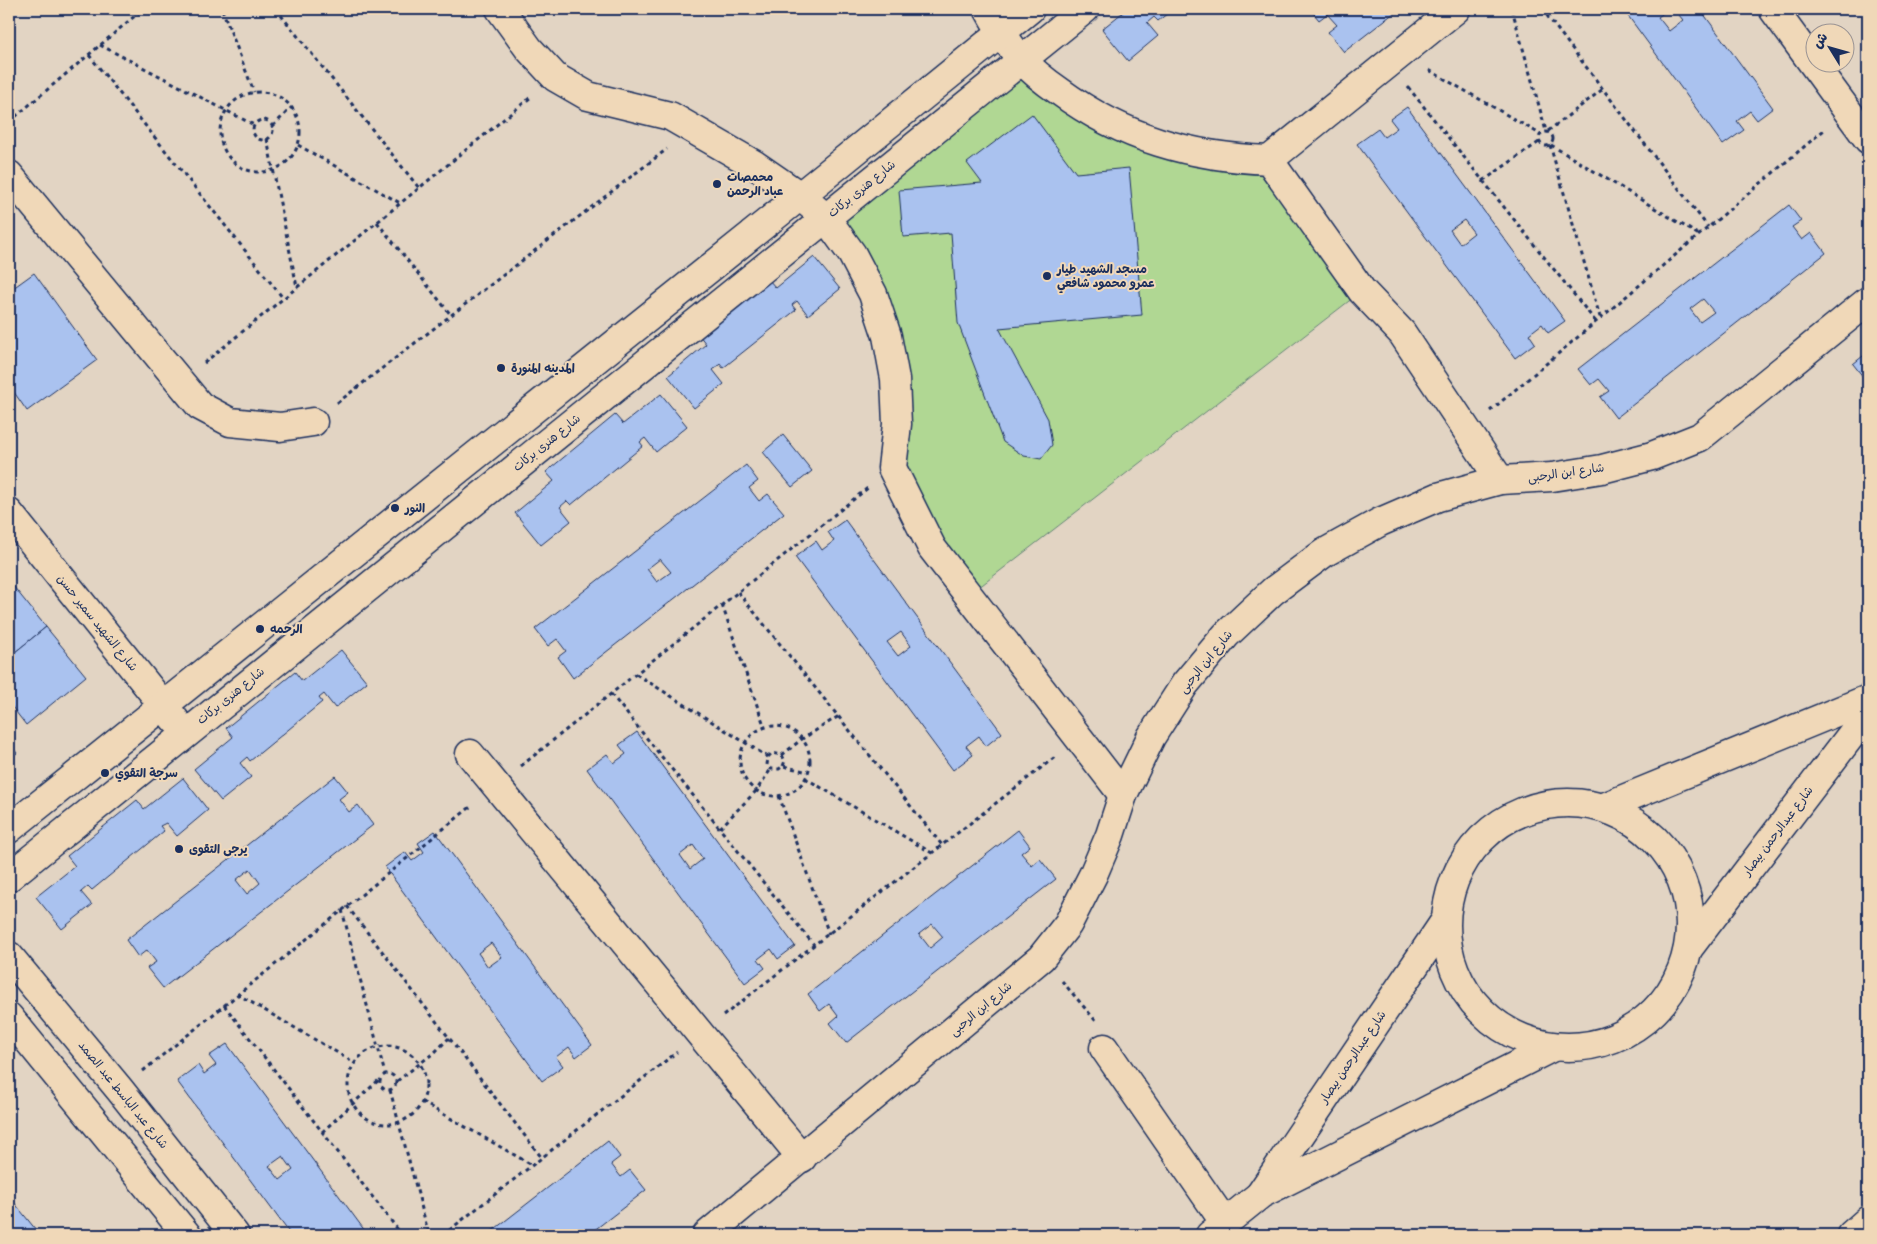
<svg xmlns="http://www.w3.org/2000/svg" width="1877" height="1244" font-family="'Balsamiq Sans','Playpen Sans Arabic',sans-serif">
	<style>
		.green { fill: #b0d793; stroke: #668378 }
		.building { fill: #aac2ef; stroke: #1b2f5e; fill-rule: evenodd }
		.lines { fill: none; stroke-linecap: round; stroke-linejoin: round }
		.minor-casing { stroke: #1b2f5e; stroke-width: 31 }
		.path { stroke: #1b2f5e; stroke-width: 3; stroke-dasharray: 4 4; stroke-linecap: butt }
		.minor { stroke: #f0d8b8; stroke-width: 28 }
		.poi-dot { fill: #1b2f5e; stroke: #f0d8b8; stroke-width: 2 }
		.labels { text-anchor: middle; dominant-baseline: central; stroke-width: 4; stroke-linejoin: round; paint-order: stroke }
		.poi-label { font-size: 12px; font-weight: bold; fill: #1b2f5e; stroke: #f0d8b8; text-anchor: start }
		.street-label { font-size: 12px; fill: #1b2f5e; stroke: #f0d8b8 }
	</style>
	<rect width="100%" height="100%" fill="#e2d4c3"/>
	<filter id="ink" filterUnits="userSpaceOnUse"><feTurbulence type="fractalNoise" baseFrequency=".02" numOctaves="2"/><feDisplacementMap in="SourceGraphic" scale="10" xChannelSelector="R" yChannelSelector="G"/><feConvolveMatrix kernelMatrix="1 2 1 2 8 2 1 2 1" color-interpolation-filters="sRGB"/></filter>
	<g filter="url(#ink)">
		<polygon class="green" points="1021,59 1104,120 1269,160 1362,291 969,595 892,468 895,379 826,218"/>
		<g class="building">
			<polygon points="1127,9 1173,9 1158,21 1154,17 1147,23 1158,36 1128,61 1102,29"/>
			<polygon points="1310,9 1399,9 1344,52 1328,32 1337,25 1327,14 1319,20"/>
			<polygon points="1623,9 1669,9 1658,17 1669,31 1683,20 1674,9 1700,9 1773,108 1757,120 1750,111 1737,121 1744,130 1723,145"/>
			<path d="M1407,107L1565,321L1548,333L1542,324L1529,334L1535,343L1515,358L1357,144L1378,129L1384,137L1397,128L1390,119ZM1464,220L1474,233L1460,244L1450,230Z"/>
			<polygon points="1032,114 1076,173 1129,168 1142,315 999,328 1048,419 1052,445 1041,459 1024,456 1003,442 958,323 951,233 903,237 899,190 982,183 967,163"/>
			<path d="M1789,205L1801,221L1792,227L1802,240L1811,233L1826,253L1616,418L1600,397L1609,391L1599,379L1591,385L1578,369ZM1703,299L1714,312L1700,322L1690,309Z"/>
			<polygon points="814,257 840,289 808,315 797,301 792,305 796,310 723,368 720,364 713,370 724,384 694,408 668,376 706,344 699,335 768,279 776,288"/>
			<polygon points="34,273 97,360 27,411 9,385 9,291"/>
			<polygon points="1868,352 1868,383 1853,364"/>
			<polygon points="661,394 687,426 656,452 645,438 640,442 643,446 571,505 567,501 560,507 571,521 541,545 515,513 554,481 546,472 615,415 623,424"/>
			<polygon points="783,435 812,471 792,487 763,452"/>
			<path d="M746,465L758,481L749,488L759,501L768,494L784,513L573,678L558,657L566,651L557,639L548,646L535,629ZM660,559L671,572L657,582L647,569Z"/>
			<path d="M845,520L1002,733L986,746L979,736L966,746L973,755L953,770L795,557L816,541L822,550L834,541L828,532ZM901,632L911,646L898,656L887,642Z"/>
			<polygon points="9,581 46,627 9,657"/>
			<polygon points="46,627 86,676 26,725 9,703 9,657"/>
			<polygon points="341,650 367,682 335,708 324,694 319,698 322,702 250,761 247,757 240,763 251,777 221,801 194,769 233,737 226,728 295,672 302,681"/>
			<path d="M637,732L795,946L778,959L771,949L758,959L765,968L745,983L587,769L607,754L614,763L626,754L619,745ZM693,845L703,859L690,869L680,855Z"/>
			<polygon points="9,743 17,753 9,760"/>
			<path d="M335,776L348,792L339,799L349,812L358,805L373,825L163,988L147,968L156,962L147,950L138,957L126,940ZM250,869L260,883L247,894L236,880Z"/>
			<polygon points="183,778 208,810 177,836 166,823 160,826 164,831 92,890 88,886 81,892 92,905 62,929 36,897 75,866 67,856 137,800 144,809"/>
			<path d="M1018,830L1030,846L1021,853L1032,866L1040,859L1056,879L846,1043L830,1023L838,1016L829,1004L820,1011L808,994ZM932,924L943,937L930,948L919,934Z"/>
			<path d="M435,831L592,1045L576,1057L569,1047L556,1057L563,1066L542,1081L385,867L405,852L412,861L424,852L418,843ZM491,943L502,957L488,967L478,953Z"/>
			<path d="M227,1044L368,1235H291L177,1081L198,1065L204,1074L216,1065L209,1056ZM283,1156L293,1170L280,1180L269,1166Z"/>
			<polygon points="608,1141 620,1157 611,1164 621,1177 630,1170 646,1190 588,1235 487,1235"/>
			<polygon points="9,1196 40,1235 9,1235"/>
		</g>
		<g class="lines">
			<defs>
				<g id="minor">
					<polyline points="500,9 529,49 555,77 588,96 670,116 755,165 800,196 826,218 852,254 873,294 887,336 895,379 897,424 892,468 932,548 1123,795"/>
					<path d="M988,9C998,26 1008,45 1021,59C1032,71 1046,82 1059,91C1123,138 1191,157 1269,160L1362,291L1402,333L1500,480"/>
					<polyline points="1773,9 1868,139"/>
					<polyline points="1269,160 1456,9"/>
					<polyline points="9,175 200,406 230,422 280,427 313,422"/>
					<polyline points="9,513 175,720"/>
					<polyline points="470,754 802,1158"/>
					<circle cx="1568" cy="925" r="122"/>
					<polyline points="1604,807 1868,699"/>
					<polyline points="9,829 800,196 1030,9"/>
					<polyline points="9,877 1085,9"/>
					<polyline points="1688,949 1868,713"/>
					<polyline points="9,956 120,1090 235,1235"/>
					<polyline points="9,1017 187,1235"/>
					<polyline points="1104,1048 1225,1223"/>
					<polyline points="1261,1193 1445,921"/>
					<polyline points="707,1235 1041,958 1068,924 1093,875 1110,835 1123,795 1151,737 1185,684 1226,635 1273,591 1324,553 1380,522 1438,497 1500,480 1552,477 1602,469 1652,456 1700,437 1868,301"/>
					<polyline points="1210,1235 1261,1194 1553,1047"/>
					<polyline points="1851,1235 1868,1220"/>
				</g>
			</defs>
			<use href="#minor" class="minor-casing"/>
			<g class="path">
				<polyline points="222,9 254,92"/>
				<polyline points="276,9 419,188"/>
				<polyline points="1512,9 1546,131"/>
				<polyline points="1542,9 1708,227"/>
				<polyline points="100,45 254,125"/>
				<polyline points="89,55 283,298"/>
				<polyline points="1429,70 1540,134"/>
				<polyline points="1408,87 1596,322"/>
				<circle cx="260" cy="132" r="40"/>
				<circle cx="263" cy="130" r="10"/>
				<polyline points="9,122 143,9"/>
				<polyline points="273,126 292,107"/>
				<polyline points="1548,131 1603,89"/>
				<circle cx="1546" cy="139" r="7"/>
				<polyline points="267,139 297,287"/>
				<polyline points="298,145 400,203"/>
				<polyline points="1550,145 1600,317"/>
				<polyline points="1551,145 1699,235"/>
				<polyline points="1483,181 1539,142"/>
				<polyline points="377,222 451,315"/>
				<polyline points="204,363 531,97"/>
				<polyline points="337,403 667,149"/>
				<polyline points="1490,411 1824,130"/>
				<polyline points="738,592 942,845"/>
				<polyline points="722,605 765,728"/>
				<polyline points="636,674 768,757"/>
				<polyline points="611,694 814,945"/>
				<circle cx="775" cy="761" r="35"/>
				<polyline points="782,755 802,739 839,716"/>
				<polyline points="521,766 869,487"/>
				<polyline points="783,766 785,761 782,755 772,753 768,757 767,765 771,769 779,769 783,766 808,772"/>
				<polyline points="805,778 932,853"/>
				<polyline points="779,796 829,934"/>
				<polyline points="720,828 756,791 771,769"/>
				<polyline points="347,906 542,1158"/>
				<polyline points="342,910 385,1074"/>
				<polyline points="1062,981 1095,1020"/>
				<polyline points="237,994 355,1063"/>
				<polyline points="224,1005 402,1235"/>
				<polyline points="723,1016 1055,757"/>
				<circle cx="387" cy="1085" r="39"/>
				<polyline points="143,1071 473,805"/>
				<circle cx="388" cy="1082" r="8"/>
				<polyline points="397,1081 435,1052 449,1038"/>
				<polyline points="390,1090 429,1235"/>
				<polyline points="422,1102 532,1165"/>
				<polyline points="322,1132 381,1078"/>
				<polyline points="443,1235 677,1052"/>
			</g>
			<use href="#minor" class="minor"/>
		</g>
	</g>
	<g class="poi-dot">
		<circle cx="717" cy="184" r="5"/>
		<circle cx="1047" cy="276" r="5"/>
		<circle cx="501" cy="368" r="5"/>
		<circle cx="395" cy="508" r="5"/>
		<circle cx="260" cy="629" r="5"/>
		<circle cx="105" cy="773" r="5"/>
		<circle cx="179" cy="849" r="5"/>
	</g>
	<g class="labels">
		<g class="poi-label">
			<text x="727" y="177">محمصات<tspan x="727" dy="14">عباد الرحمن</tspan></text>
			<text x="1057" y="269">مسجد الشهيد طيار<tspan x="1057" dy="14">عمرو محمود شافعي</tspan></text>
			<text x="511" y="368">المدينه المنورة</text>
			<text x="405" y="508">النور</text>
			<text x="270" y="629">الرحمه</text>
			<text x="115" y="773">سرجة التقوي</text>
			<text x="189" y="849">يرجى التقوى</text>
		</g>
		<g class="street-label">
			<text transform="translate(862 189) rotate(-39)">شارع هنرى بركات</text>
			<text transform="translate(547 443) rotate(-39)">شارع هنرى بركات</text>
			<text transform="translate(1566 473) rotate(-8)">شارع ابن الرحبى</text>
			<text transform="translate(97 623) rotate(51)">شارع الشهيد سمير حسن</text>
			<text transform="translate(1206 662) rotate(-51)">شارع ابن الرحبى</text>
			<text transform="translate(231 696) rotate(-39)">شارع هنرى بركات</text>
			<text transform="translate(1778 831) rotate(-53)">شارع عبدالرحمن بيصار</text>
			<text transform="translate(981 1009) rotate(-40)">شارع ابن الرحبى</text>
			<text transform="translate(1353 1057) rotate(-56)">شارع عبدالرحمن بيصار</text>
			<text transform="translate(123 1095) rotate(51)">شارع عبد الباسط عبد الصمد</text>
		</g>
	</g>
	<rect width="1877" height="1244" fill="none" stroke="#f0d8b8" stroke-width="30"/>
	<rect x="15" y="15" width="1847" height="1214" fill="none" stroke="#1b2f5e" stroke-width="2" filter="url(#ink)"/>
	<g transform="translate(1830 48) rotate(307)"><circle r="24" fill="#f0d8b8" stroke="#9b9494"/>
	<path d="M0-4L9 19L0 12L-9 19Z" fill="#1b2f5e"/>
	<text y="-8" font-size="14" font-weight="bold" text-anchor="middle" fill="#1b2f5e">ش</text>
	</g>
</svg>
